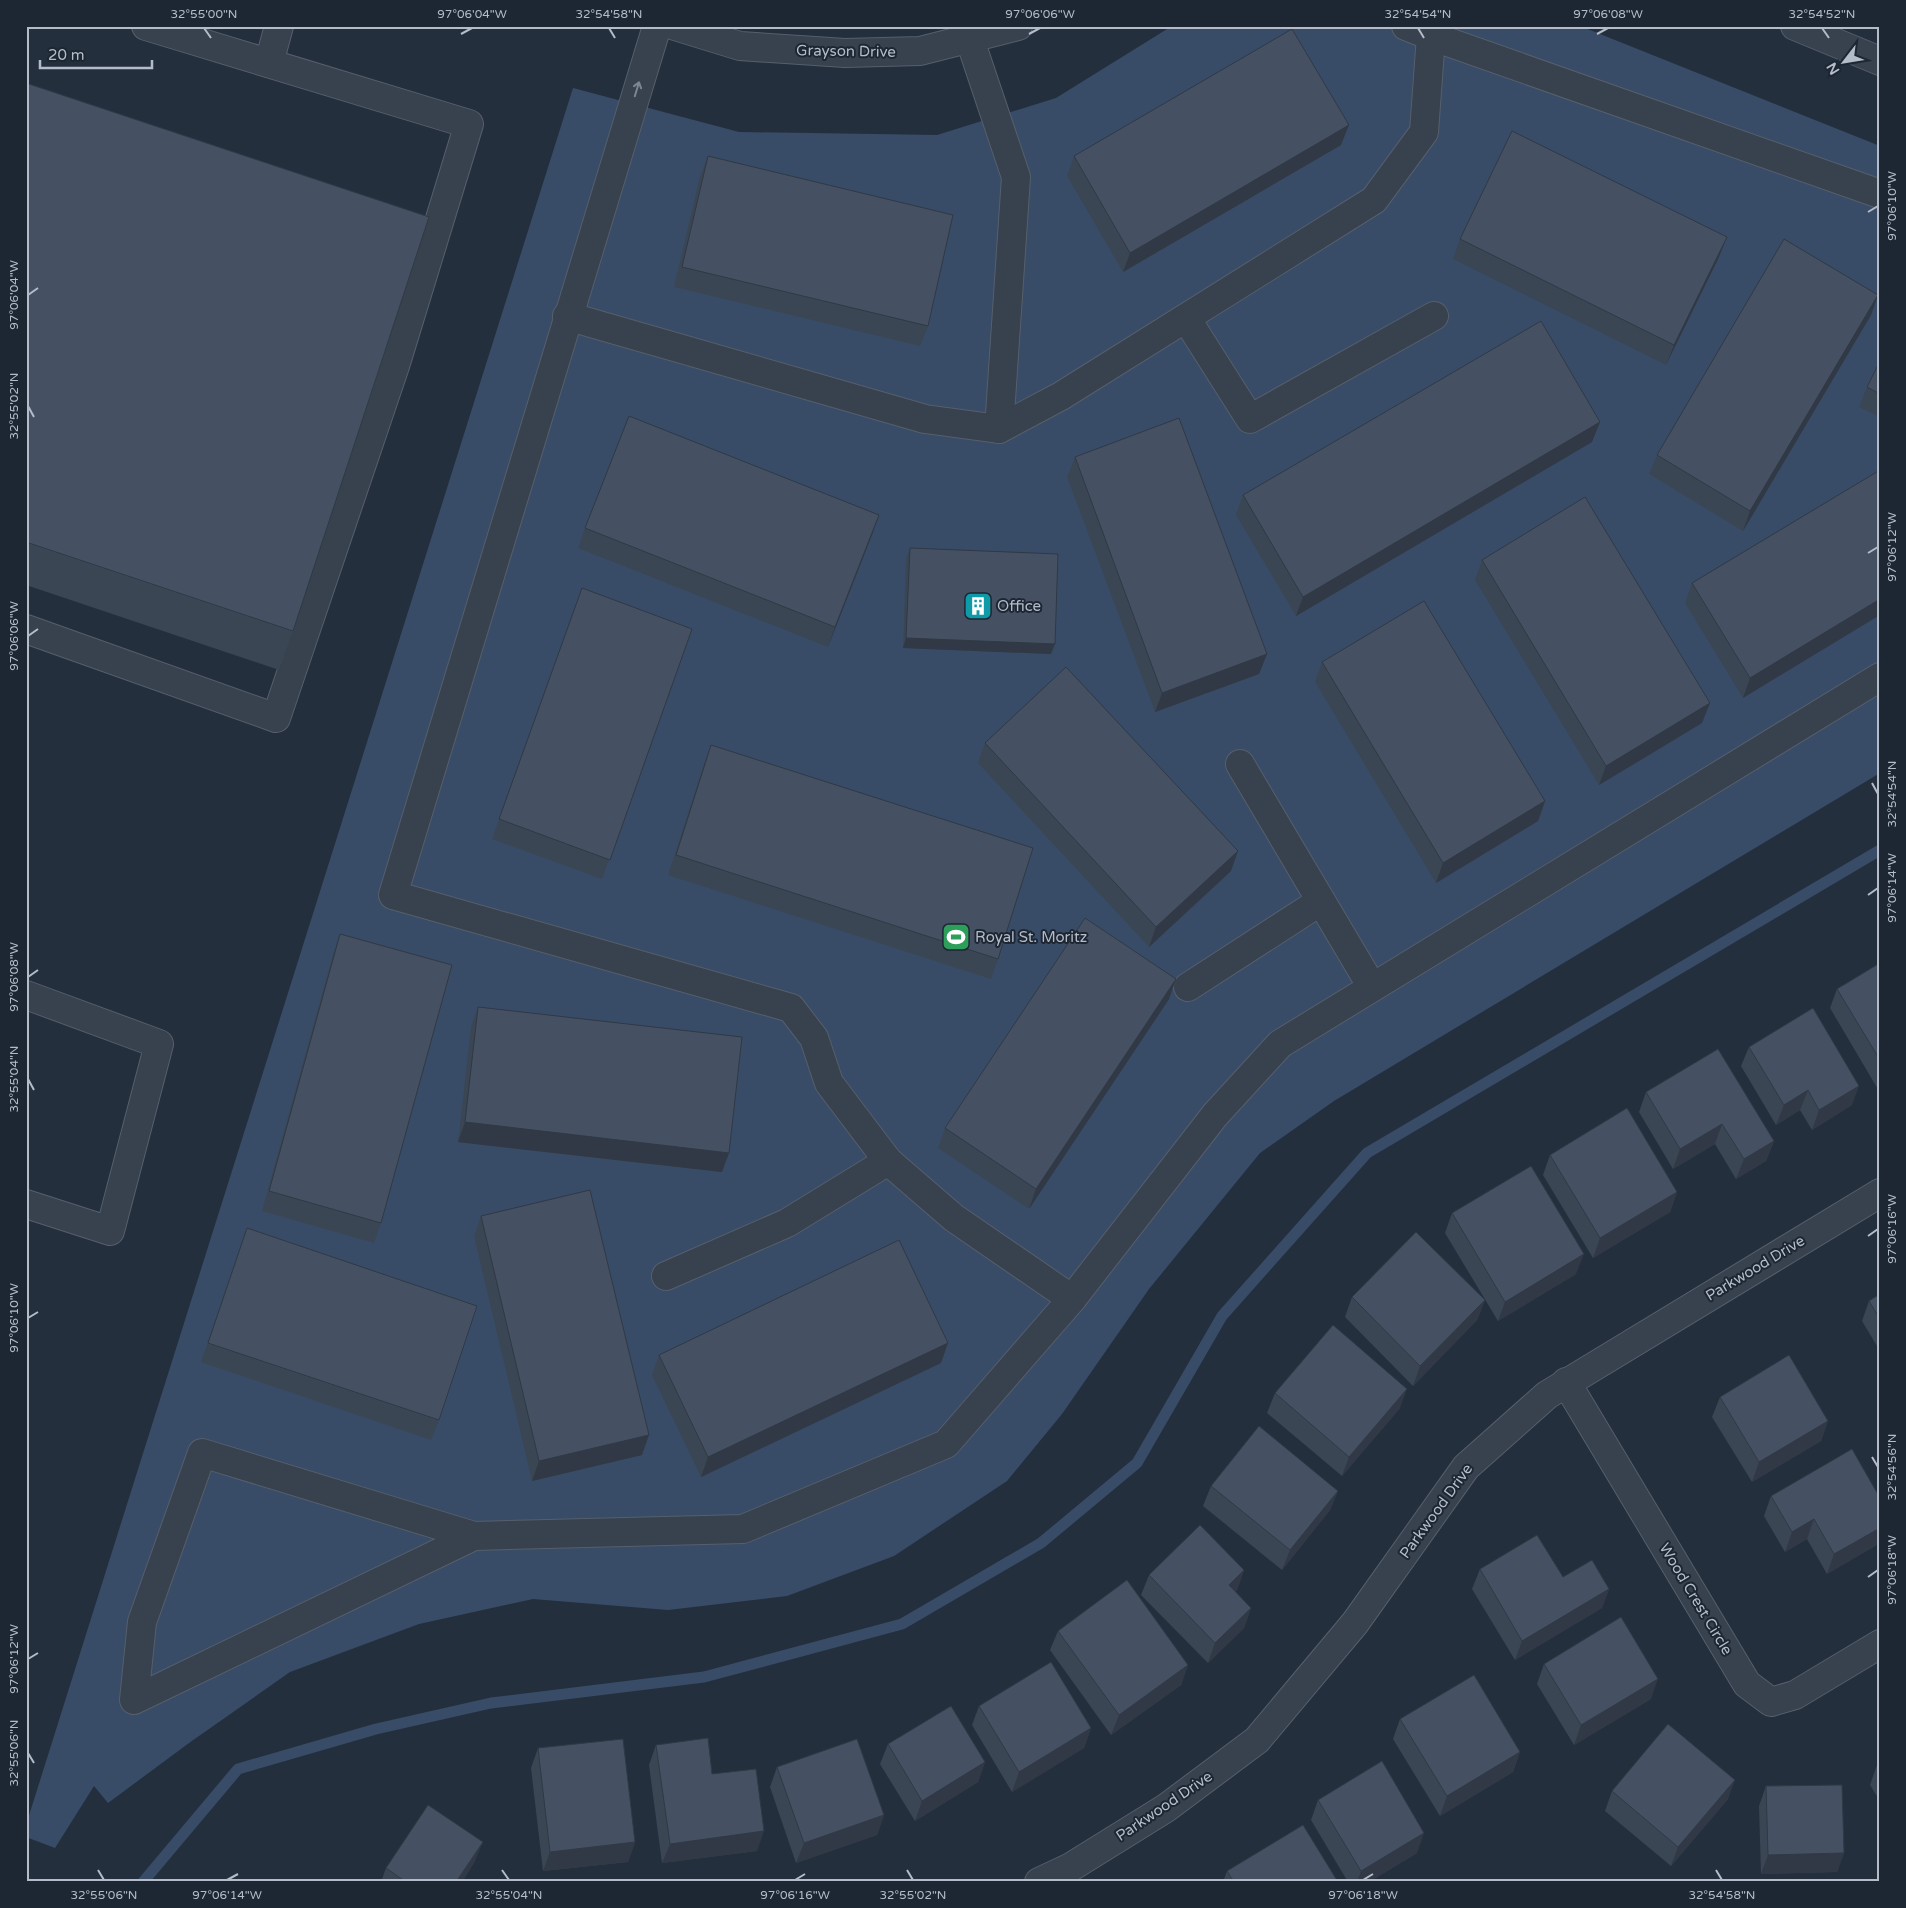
<svg xmlns="http://www.w3.org/2000/svg" width="1906" height="1908" font-family="'Varela Round',sans-serif">
	<style>
		.water { fill: #394c67 }
		.lines { fill: none; stroke-linecap: round; stroke-linejoin: round }
		.stream { stroke: #394c67; stroke-width: 11 }
		.minor-casing { stroke: #565f6c; stroke-width: 30 }
		.minor { stroke: #38414e; stroke-width: 28 }
		.wall { fill: #3b4654 }
		.shaded-wall { fill: #303945 }
		.building { fill: #455162; stroke: #303945 }
		.oneway { stroke: #7c8592 }
		.ticks { fill: none; stroke: #b4bcc9; stroke-width: 2 }
		.labels { text-anchor: middle; dominant-baseline: central; stroke-width: 4; stroke-linejoin: round; paint-order: stroke }
		.street-label { font-size: 15px; fill: #b4bcc9; stroke: #1d2633 }
		.poi-label { font-size: 15px; fill: #b4bcc9; stroke: #1d2633; text-anchor: start }
		.neatline { fill: none; stroke: #b4bcc9; stroke-width: 2 }
		.ticks-label { font-size: 12px; text-anchor: middle; fill: #b4bcc9 }
	</style>
	<rect width="100%" height="100%" fill="#242f3e"/>
	<polygon class="water" points="1172,26 1580,26 1880,146 1880,773 1334,1101 1260,1153 1149,1289 1062,1414 1007,1481 894,1556 787,1596 668,1610 533,1599 419,1624 290,1672 189,1743 108,1803 94,1786 55,1848 26,1837 26,1825 573,88 739,132 937,135 1056,98"/>
	<g class="lines">
		<polyline class="stream" points="143,1882 238,1769 376,1729 491,1703 704,1677 902,1624 1041,1543 1137,1463 1222,1316 1367,1153 1880,850"/>
		<defs>
			<g id="minor">
				<polyline points="657,26 393,895 791,1008 814,1038 829,1083 888,1161 954,1218 1072,1299"/>
				<polyline points="675,26 740,46 845,53 920,51 1018,26"/>
				<polyline points="1795,26 1880,61"/>
				<polyline points="1431,36 1880,194"/>
				<polyline points="970,40 1016,177 999,429"/>
				<polyline points="269,63 279,26"/>
				<polyline points="567,316 925,419 999,429 1061,396 1374,200 1424,132 1431,36 1406,26"/>
				<polyline points="1186,318 1250,419 1434,316"/>
				<polyline points="26,629 276,718 395,366 469,124 146,26"/>
				<polyline points="1240,764 1372,987"/>
				<polyline points="1188,987 1321,901"/>
				<polyline points="26,995 159,1044 110,1231 26,1204"/>
				<polyline points="666,1276 787,1223 888,1161"/>
				<polyline points="1566,1382 1747,1684 1771,1702 1795,1695 1880,1644"/>
				<polygon points="202,1453 474,1536 134,1700 142,1622"/>
				<polyline points="474,1536 743,1529 946,1444 1072,1299 1215,1115 1280,1044 1880,677"/>
				<polyline points="1039,1882 1071,1867 1166,1808 1257,1740 1355,1623 1466,1467 1547,1395 1880,1193"/>
			</g>
		</defs>
		<use href="#minor" class="minor-casing"/>
		<use href="#minor" class="minor"/>
	</g>
	<g class="wall">
		<polygon points="26,83 293,631 279,670 26,585"/>
		<polygon points="1341,145 1123,272 1067,176 1074,156"/>
		<polygon points="708,156 928,326 920,346 674,287 700,176"/>
		<polygon points="1460,239 1719,257 1666,365 1453,259"/>
		<polygon points="1878,295 1871,315 1743,531 1649,474 1657,455"/>
		<polygon points="1880,361 1880,417 1859,407 1867,387"/>
		<polygon points="1592,442 1296,616 1236,515 1243,495"/>
		<polygon points="1075,457 1267,654 1259,674 1155,712 1067,477"/>
		<polygon points="1880,470 1743,698 1685,603 1692,583"/>
		<polygon points="879,515 828,647 578,548 585,528"/>
		<polygon points="910,548 1051,654 903,648 906,558"/>
		<polygon points="1482,560 1702,723 1599,785 1475,580"/>
		<polygon points="582,588 692,629 602,879 492,839"/>
		<polygon points="1322,662 1545,801 1538,821 1436,883 1315,682"/>
		<polygon points="985,743 1231,871 1149,947 978,763"/>
		<polygon points="711,745 998,959 991,979 668,875 704,764"/>
		<polygon points="340,934 381,1223 374,1243 262,1211 333,954"/>
		<polygon points="1880,963 1880,1091 1879,1091 1830,1008 1837,989"/>
		<polygon points="1169,999 1029,1209 938,1148 945,1128"/>
		<polygon points="478,1007 722,1172 458,1142 471,1027"/>
		<polygon points="1749,1047 1852,1105 1812,1130 1800,1110 1776,1125 1741,1066"/>
		<polygon points="1646,1092 1774,1141 1766,1161 1736,1179 1715,1144 1673,1169 1639,1112"/>
		<polygon points="1550,1155 1677,1192 1670,1212 1593,1258 1543,1175"/>
		<polygon points="1452,1213 1576,1274 1498,1321 1445,1233"/>
		<polygon points="481,1216 642,1455 532,1481 474,1236"/>
		<polygon points="247,1228 439,1420 431,1440 201,1362"/>
		<polygon points="1880,1294 1880,1351 1862,1321 1869,1301"/>
		<polygon points="1352,1297 1485,1300 1477,1320 1413,1386 1345,1317"/>
		<polygon points="659,1355 941,1363 701,1477 652,1375"/>
		<polygon points="1275,1393 1400,1408 1342,1476 1267,1413"/>
		<polygon points="1720,1397 1828,1421 1821,1441 1752,1482 1712,1417"/>
		<polygon points="1211,1486 1338,1491 1330,1510 1282,1570 1203,1506"/>
		<polygon points="1771,1496 1880,1498 1880,1543 1827,1574 1807,1539 1785,1552 1764,1516"/>
		<polygon points="1480,1569 1563,1577 1609,1589 1602,1608 1515,1660 1472,1589"/>
		<polygon points="1244,1570 1237,1590 1235,1592 1251,1608 1244,1628 1208,1663 1141,1595 1149,1575"/>
		<polygon points="1058,1631 1188,1665 1181,1685 1111,1735 1050,1650"/>
		<polygon points="1544,1664 1651,1699 1574,1745 1537,1684"/>
		<polygon points="979,1706 1091,1728 1084,1748 1012,1792 972,1725"/>
		<polygon points="1400,1719 1520,1752 1513,1772 1440,1816 1393,1739"/>
		<polygon points="888,1744 985,1762 978,1782 915,1821 880,1764"/>
		<polygon points="656,1745 712,1774 757,1851 662,1863 649,1765"/>
		<polygon points="538,1748 635,1842 628,1862 543,1871 531,1768"/>
		<polygon points="1880,1764 1880,1801 1870,1785 1877,1765"/>
		<polygon points="777,1767 884,1815 877,1835 796,1863 770,1787"/>
		<polygon points="1766,1786 1844,1853 1837,1872 1761,1874 1759,1806"/>
		<polygon points="1612,1791 1728,1799 1671,1866 1605,1811"/>
		<polygon points="1318,1800 1417,1853 1369,1882 1348,1882 1311,1820"/>
		<polygon points="475,1861 462,1882 381,1882 386,1868"/>
		<polygon points="1227,1871 1338,1882 1223,1882"/>
	</g>
	<g class="shaded-wall">
		<polygon points="1349,125 1341,145 1123,272 1130,253"/>
		<polygon points="1727,237 1719,257 1666,365 1674,345"/>
		<polygon points="1878,295 1871,315 1743,531 1750,511"/>
		<polygon points="1600,422 1592,442 1296,616 1303,597"/>
		<polygon points="879,515 872,535 828,647 835,627"/>
		<polygon points="1880,599 1880,615 1743,698 1750,678"/>
		<polygon points="906,638 1055,644 1051,654 903,648"/>
		<polygon points="1267,654 1259,674 1155,712 1162,693"/>
		<polygon points="1710,703 1702,723 1599,785 1606,766"/>
		<polygon points="1545,801 1538,821 1436,883 1443,863"/>
		<polygon points="1238,851 1231,871 1149,947 1156,927"/>
		<polygon points="1176,979 1169,999 1029,1209 1036,1189"/>
		<polygon points="1859,1086 1852,1105 1812,1130 1819,1110"/>
		<polygon points="1808,1090 1800,1110 1776,1125 1784,1105"/>
		<polygon points="465,1122 729,1153 722,1172 458,1142"/>
		<polygon points="1722,1124 1715,1144 1673,1169 1680,1149"/>
		<polygon points="1774,1141 1766,1161 1736,1179 1744,1159"/>
		<polygon points="1677,1192 1670,1212 1593,1258 1600,1238"/>
		<polygon points="1584,1254 1576,1274 1498,1321 1505,1302"/>
		<polygon points="1485,1300 1477,1320 1413,1386 1420,1366"/>
		<polygon points="948,1343 941,1363 701,1477 708,1457"/>
		<polygon points="1407,1389 1400,1408 1342,1476 1349,1457"/>
		<polygon points="1828,1421 1821,1441 1752,1482 1759,1462"/>
		<polygon points="649,1435 642,1455 532,1481 539,1461"/>
		<polygon points="1338,1491 1330,1510 1282,1570 1290,1550"/>
		<polygon points="1814,1519 1807,1539 1785,1552 1792,1532"/>
		<polygon points="1880,1528 1880,1543 1827,1574 1834,1554"/>
		<polygon points="1244,1570 1237,1590 1222,1605 1229,1585"/>
		<polygon points="1609,1589 1602,1608 1515,1660 1522,1641"/>
		<polygon points="1251,1608 1244,1628 1208,1663 1215,1643"/>
		<polygon points="1188,1665 1181,1685 1111,1735 1119,1715"/>
		<polygon points="1658,1679 1651,1699 1574,1745 1581,1725"/>
		<polygon points="1091,1728 1084,1748 1012,1792 1019,1772"/>
		<polygon points="1520,1752 1513,1772 1440,1816 1447,1796"/>
		<polygon points="985,1762 978,1782 915,1821 922,1801"/>
		<polygon points="1735,1780 1728,1799 1671,1866 1678,1847"/>
		<polygon points="884,1815 877,1835 796,1863 804,1843"/>
		<polygon points="764,1831 757,1851 662,1863 670,1844"/>
		<polygon points="1424,1833 1417,1853 1369,1882 1357,1882 1361,1871"/>
		<polygon points="483,1842 475,1861 462,1882 456,1882"/>
		<polygon points="635,1842 628,1862 543,1871 550,1852"/>
		<polygon points="1844,1853 1837,1872 1761,1874 1768,1855"/>
	</g>
	<g class="building">
		<polygon points="1292,29 1349,125 1130,253 1074,156"/>
		<polygon points="26,83 429,217 293,631 26,542"/>
		<polygon points="1512,131 1727,237 1674,345 1460,239"/>
		<polygon points="708,156 953,215 928,326 682,267"/>
		<polygon points="1784,239 1878,295 1750,511 1657,455"/>
		<polygon points="1541,321 1600,422 1303,597 1243,495"/>
		<polygon points="1880,361 1880,394 1867,387"/>
		<polygon points="629,416 879,515 835,627 585,528"/>
		<polygon points="1179,418 1267,654 1162,693 1075,457"/>
		<polygon points="1880,470 1880,599 1750,678 1692,583"/>
		<polygon points="1585,497 1710,703 1606,766 1482,560"/>
		<polygon points="910,548 1058,554 1055,644 906,638"/>
		<polygon points="582,588 692,629 610,860 499,819"/>
		<polygon points="1424,601 1545,801 1443,863 1322,662"/>
		<polygon points="1066,667 1238,851 1156,927 985,743"/>
		<polygon points="711,745 1033,848 998,959 676,855"/>
		<polygon points="1085,918 1176,979 1036,1189 945,1128"/>
		<polygon points="340,934 452,965 381,1223 269,1191"/>
		<polygon points="1880,963 1880,1060 1837,989"/>
		<polygon points="478,1007 742,1037 729,1153 465,1122"/>
		<polygon points="1813,1008 1859,1086 1819,1110 1808,1090 1784,1105 1749,1047"/>
		<polygon points="1718,1049 1774,1141 1744,1159 1722,1124 1680,1149 1646,1092"/>
		<polygon points="1627,1108 1677,1192 1600,1238 1550,1155"/>
		<polygon points="1531,1166 1584,1254 1505,1302 1452,1213"/>
		<polygon points="590,1190 649,1435 539,1461 481,1216"/>
		<polygon points="247,1228 477,1306 439,1420 208,1343"/>
		<polygon points="1416,1232 1485,1300 1420,1366 1352,1297"/>
		<polygon points="899,1240 948,1343 708,1457 659,1355"/>
		<polygon points="1880,1294 1880,1319 1869,1301"/>
		<polygon points="1333,1325 1407,1389 1349,1457 1275,1393"/>
		<polygon points="1789,1355 1828,1421 1759,1462 1720,1397"/>
		<polygon points="1259,1426 1338,1491 1290,1550 1211,1486"/>
		<polygon points="1852,1449 1880,1498 1880,1528 1834,1554 1814,1519 1792,1532 1771,1496"/>
		<polygon points="1200,1525 1244,1570 1229,1585 1251,1608 1215,1643 1149,1575"/>
		<polygon points="1537,1535 1563,1577 1592,1560 1609,1589 1522,1641 1480,1569"/>
		<polygon points="1127,1580 1188,1665 1119,1715 1058,1631"/>
		<polygon points="1621,1617 1658,1679 1581,1725 1544,1664"/>
		<polygon points="1051,1662 1091,1728 1019,1772 979,1706"/>
		<polygon points="1474,1675 1520,1752 1447,1796 1400,1719"/>
		<polygon points="951,1706 985,1762 922,1801 888,1744"/>
		<polygon points="1668,1724 1735,1780 1678,1847 1612,1791"/>
		<polygon points="708,1738 712,1774 756,1769 764,1831 670,1844 656,1745"/>
		<polygon points="623,1739 635,1842 550,1852 538,1748"/>
		<polygon points="857,1739 884,1815 804,1843 777,1767"/>
		<polygon points="1382,1761 1424,1833 1361,1871 1318,1800"/>
		<polygon points="1842,1785 1844,1853 1768,1855 1766,1786"/>
		<polygon points="428,1805 483,1842 456,1882 406,1882 386,1868"/>
		<polygon points="1303,1825 1338,1882 1234,1882 1227,1871"/>
	</g>
	<defs><path id="oneway-shaft" d="M-6 0H5M1.5-3L5.5 0L1.5 3" fill="none" stroke-width="1.6" stroke-linecap="round" stroke-linejoin="round" transform="scale(1.25)"/></defs>
	<use class="oneway" href="#oneway-shaft" transform="translate(637 89) rotate(-73)"/>
	<path class="ticks" d="M204,28L211,38M609,28L615,38M1418,28L1424,38M1822,28L1829,38M461,34L472,28M1029,34L1040,28M1597,34L1608,28M1868,212L1878,206M28,295L38,288M28,406L34,417M1868,553L1878,547M28,636L38,629M1872,783L1878,794M1868,895L1878,888M28,977L38,970M28,1079L34,1090M1868,1236L1878,1229M28,1318L38,1312M1872,1457L1878,1467M1868,1577L1878,1570M28,1659L38,1653M28,1753L34,1763M98,1870L104,1880M502,1870L509,1880M907,1870L913,1880M1716,1870L1722,1880M227,1880L238,1874M795,1880L805,1874M1363,1880L1373,1874"/>
	<defs>
		<symbol id="building-square" viewBox="-11 -11 22 22"><rect x="-9" y="-9" width="18" height="18" rx="4" fill="#0f9aa8" stroke="#1d2633"/><path d="M-4-6H4V6H1V3H-1V6H-4ZM-2.5-4.3h1.7v1.8h-1.7ZM.8-4.3h1.7v1.8H.8ZM-2.5-1h1.7V.8h-1.7ZM.8-1h1.7V.8H.8Z" fill="#fff"/></symbol>
		<symbol id="stadium-square" viewBox="-11 -11 22 22"><rect x="-9" y="-9" width="18" height="18" rx="4" fill="#2e9e5b" stroke="#1d2633"/><path d="M0-5a6.5 5 0 1 0 0 10a6.5 5 0 1 0 0-10ZM-3.5-1.8h7v3.6h-7Z" fill="#fff"/></symbol>
	</defs>
	<g fill-rule="evenodd">
		<use href="#building-square" x="962" y="590" width="32" height="32"/>
		<use href="#stadium-square" x="940" y="921" width="32" height="32"/>
	</g>
	<g class="labels">
		<g class="street-label">
			<text transform="translate(846 51) rotate(1)">Grayson Drive</text>
			<text transform="translate(1755 1268) rotate(-31)">Parkwood Drive</text>
			<text transform="translate(1436 1511) rotate(-54)">Parkwood Drive</text>
			<text transform="translate(1696 1599) rotate(59)">Wood Crest Circle</text>
			<text transform="translate(1164 1806) rotate(-34)">Parkwood Drive</text>
		</g>
		<g class="poi-label">
			<text x="997" y="606">Office</text>
			<text x="975" y="937">Royal St. Moritz</text>
		</g>
	</g>
	<rect width="1906" height="1908" fill="none" stroke="#1d2633" stroke-width="55"/>
	<g transform="translate(1844 62) rotate(239)" stroke="#1d2633" stroke-width="4" paint-order="stroke">
	<path d="M0-4L9 19L0 12L-9 19Z" fill="#b4bcc9"/>
	<text y="-8" font-size="14" font-weight="bold" text-anchor="middle" fill="#b4bcc9">N</text>
	</g>
	<path d="M40 60v8h112v-8" fill="none" stroke="#b4bcc9" stroke-width="2.5"/>
	<text x="48" y="60" font-size="15" fill="#b4bcc9" stroke="#1d2633" stroke-width="4" paint-order="stroke">20 m</text>
	<rect x="28" y="28" width="1850" height="1852" class="neatline"/>
	<g class="ticks-label">
		<text x="204" y="18">32°55'00"N</text>
		<text x="472" y="18">97°06'04"W</text>
		<text x="609" y="18">32°54'58"N</text>
		<text x="1040" y="18">97°06'06"W</text>
		<text x="1418" y="18">32°54'54"N</text>
		<text x="1608" y="18">97°06'08"W</text>
		<text x="1822" y="18">32°54'52"N</text>
		<text transform="translate(1892 206) rotate(-90)" y="4">97°06'10"W</text>
		<text transform="translate(14 295) rotate(-90)" y="4">97°06'04"W</text>
		<text transform="translate(14 406) rotate(-90)" y="4">32°55'02"N</text>
		<text transform="translate(1892 547) rotate(-90)" y="4">97°06'12"W</text>
		<text transform="translate(14 636) rotate(-90)" y="4">97°06'06"W</text>
		<text transform="translate(1892 794) rotate(-90)" y="4">32°54'54"N</text>
		<text transform="translate(1892 888) rotate(-90)" y="4">97°06'14"W</text>
		<text transform="translate(14 977) rotate(-90)" y="4">97°06'08"W</text>
		<text transform="translate(14 1079) rotate(-90)" y="4">32°55'04"N</text>
		<text transform="translate(1892 1229) rotate(-90)" y="4">97°06'16"W</text>
		<text transform="translate(14 1318) rotate(-90)" y="4">97°06'10"W</text>
		<text transform="translate(1892 1467) rotate(-90)" y="4">32°54'56"N</text>
		<text transform="translate(1892 1570) rotate(-90)" y="4">97°06'18"W</text>
		<text transform="translate(14 1659) rotate(-90)" y="4">97°06'12"W</text>
		<text transform="translate(14 1753) rotate(-90)" y="4">32°55'06"N</text>
		<text x="104" y="1899">32°55'06"N</text>
		<text x="227" y="1899">97°06'14"W</text>
		<text x="509" y="1899">32°55'04"N</text>
		<text x="795" y="1899">97°06'16"W</text>
		<text x="913" y="1899">32°55'02"N</text>
		<text x="1363" y="1899">97°06'18"W</text>
		<text x="1722" y="1899">32°54'58"N</text>
	</g>
</svg>
